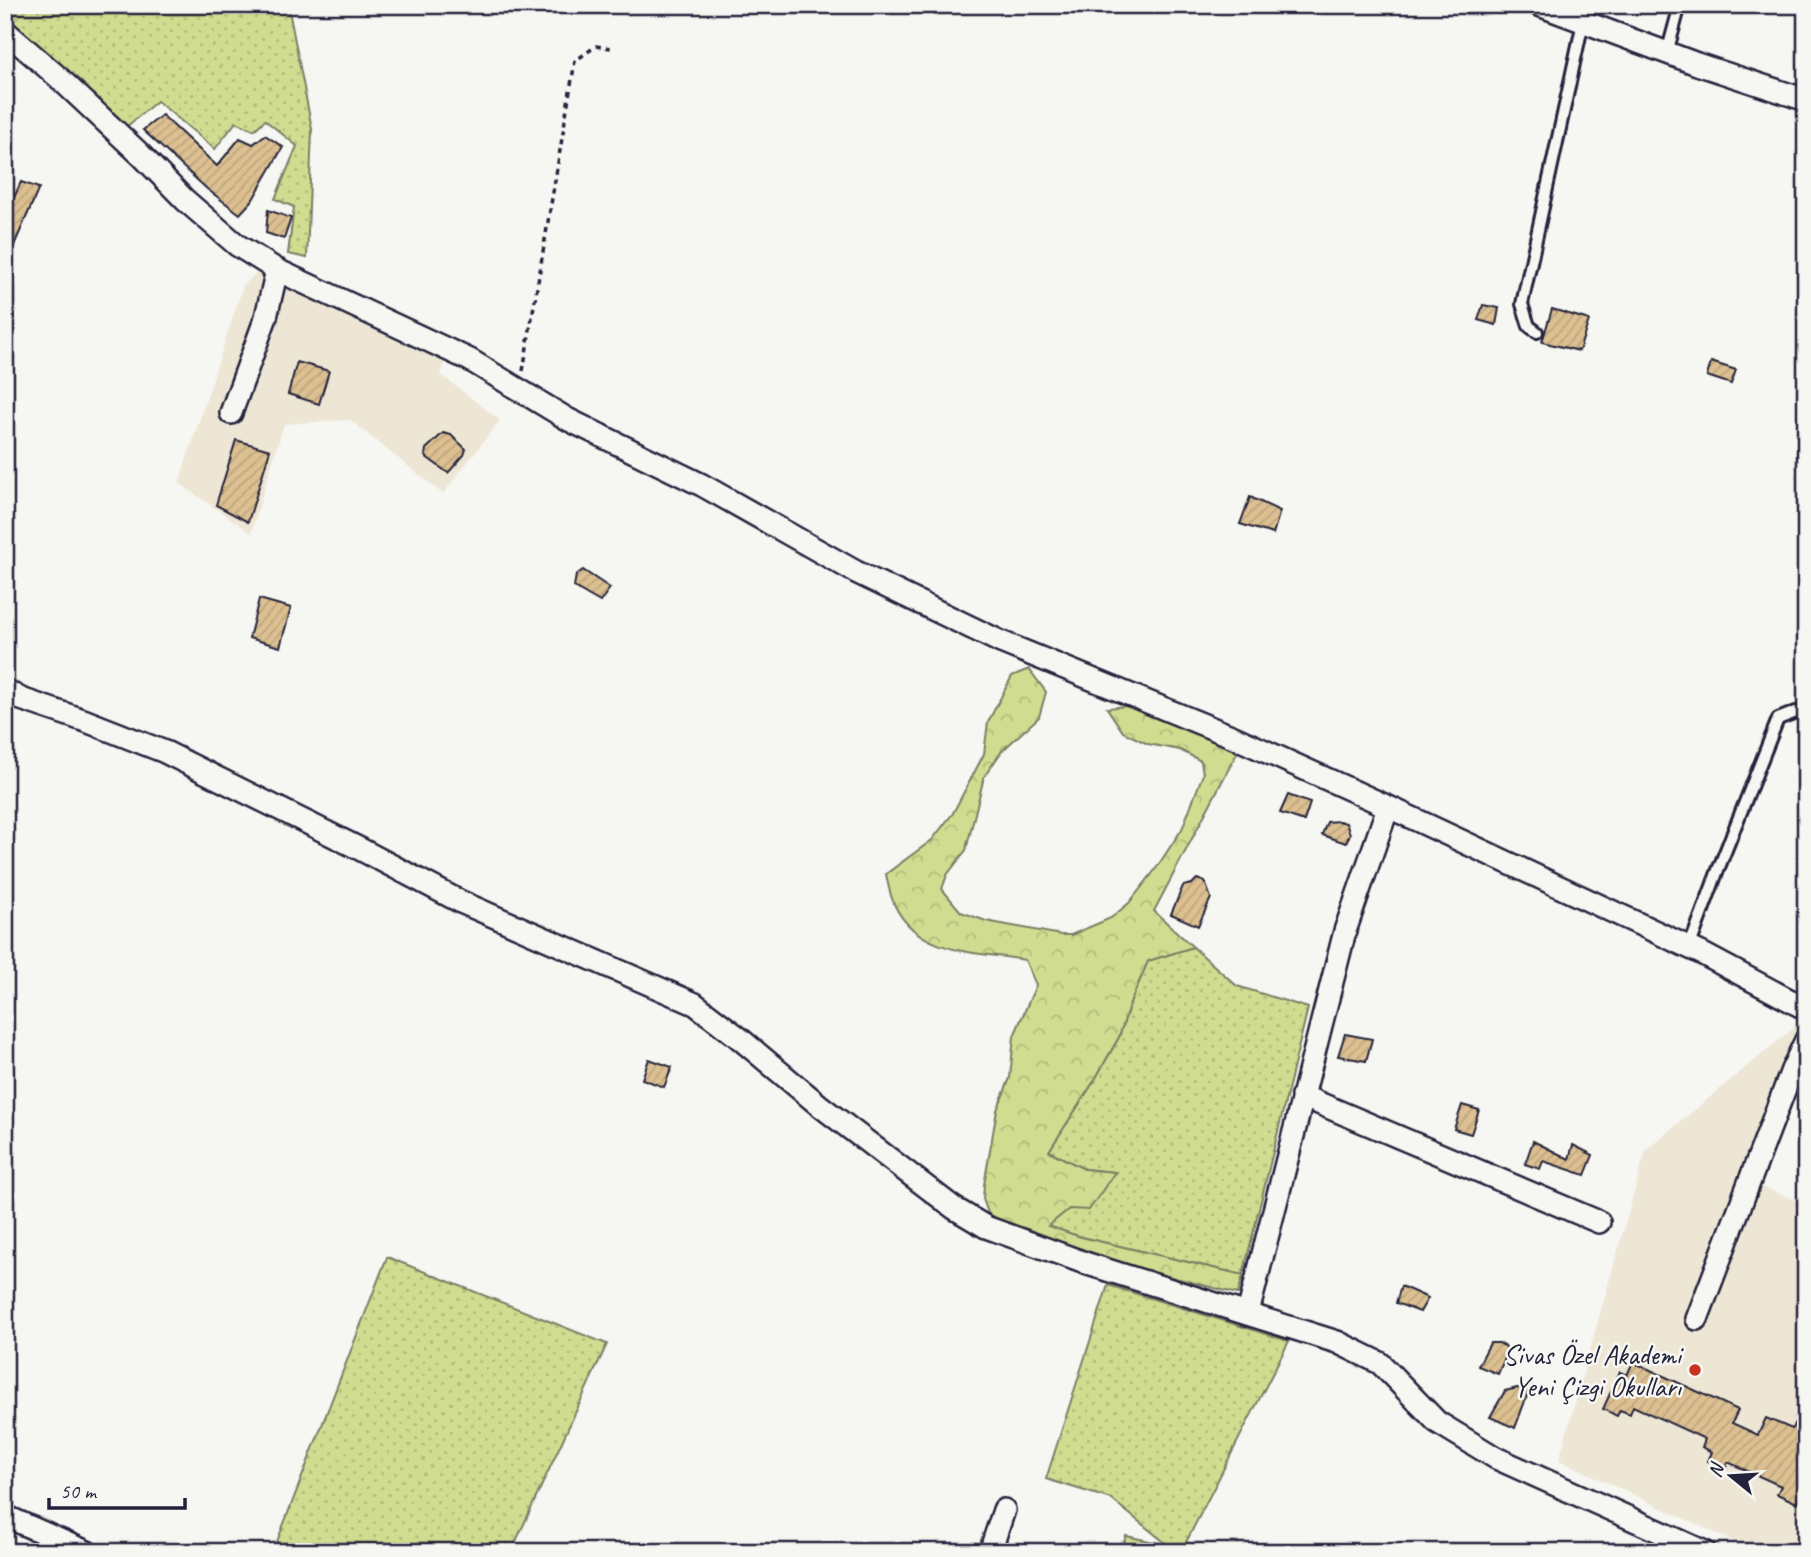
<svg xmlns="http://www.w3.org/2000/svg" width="1811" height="1557" font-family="Caveat,sans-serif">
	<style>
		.built { fill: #eee6d5 }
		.grass { fill: url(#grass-dots); stroke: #797f65; stroke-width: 2 }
		.forest { fill: url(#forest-crowns); stroke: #797f65; stroke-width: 2 }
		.building { fill: url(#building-hatch); stroke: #22223b; stroke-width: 2 }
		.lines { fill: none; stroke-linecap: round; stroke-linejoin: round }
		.service-casing { stroke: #22223b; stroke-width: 16 }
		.minor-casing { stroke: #22223b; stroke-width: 26 }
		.path { stroke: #22223b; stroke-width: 3.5; stroke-dasharray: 5 5; stroke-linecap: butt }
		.service { stroke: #f6f6f2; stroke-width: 10 }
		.minor { stroke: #f6f6f2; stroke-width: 21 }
		.poi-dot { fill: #c8321e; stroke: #f6f6f2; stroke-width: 2.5 }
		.labels { text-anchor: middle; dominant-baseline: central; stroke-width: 5; stroke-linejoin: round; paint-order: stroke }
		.poi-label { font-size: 28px; fill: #22223b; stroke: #f6f6f2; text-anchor: end }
	</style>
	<defs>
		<pattern id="grass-dots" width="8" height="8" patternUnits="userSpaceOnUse" patternTransform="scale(1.75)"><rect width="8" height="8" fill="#d0dc8f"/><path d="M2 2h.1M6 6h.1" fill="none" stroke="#b2bc7c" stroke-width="1.8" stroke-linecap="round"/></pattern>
		<pattern id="forest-crowns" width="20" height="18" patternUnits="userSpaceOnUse" patternTransform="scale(1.75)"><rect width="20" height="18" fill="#d0dc8f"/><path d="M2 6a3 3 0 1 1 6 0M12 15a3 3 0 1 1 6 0" fill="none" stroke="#b2bc7c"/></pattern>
		<pattern id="building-hatch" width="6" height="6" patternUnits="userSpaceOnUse" patternTransform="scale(1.75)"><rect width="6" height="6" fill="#ddc091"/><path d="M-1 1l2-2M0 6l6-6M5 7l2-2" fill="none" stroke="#bda57e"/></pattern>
	</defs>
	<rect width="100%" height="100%" fill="#f6f6f2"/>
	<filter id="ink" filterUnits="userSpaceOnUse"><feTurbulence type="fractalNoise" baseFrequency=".0143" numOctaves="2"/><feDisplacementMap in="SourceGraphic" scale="14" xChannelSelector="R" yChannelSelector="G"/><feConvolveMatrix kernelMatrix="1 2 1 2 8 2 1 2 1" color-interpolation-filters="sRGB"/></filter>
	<g filter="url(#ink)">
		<g class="built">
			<polygon points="257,272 446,358 441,375 500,420 443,494 350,420 284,424 251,533 179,483 243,286"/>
			<polygon points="1801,1022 1806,1024 1806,1071 1760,1186 1806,1204 1806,1552 1756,1552 1559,1460 1646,1150"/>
		</g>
		<g class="grass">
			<polygon points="5,5 288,5 312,129 307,258 288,254 294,207 275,199 297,146 265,120 254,130 236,122 215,149 157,101 125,128 5,24"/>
			<polygon points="1193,947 1237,986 1308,1008 1243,1275 1081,1237 1047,1226 1115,1172 1084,1169 1049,1151 1094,1081 1119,1037 1130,1003 1148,961"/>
			<polygon points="387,1257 607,1344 511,1552 273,1552"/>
			<polygon points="1108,1285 1289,1341 1181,1552 1121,1552 1126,1536 1168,1545 1111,1499 1046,1479"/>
		</g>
		<path class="forest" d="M1029,669L1046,692L1039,717L1002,751L984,777L966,850L947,875L942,889L961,912L986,921L1061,935H1071L1111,918L1129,903L1155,870L1182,829L1203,774L1201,761L1180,750L1148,744L1123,732L1107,708L1127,706L1220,740L1237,753L1154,911L1193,947L1148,961L1130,1003L1119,1037L1094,1081L1049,1151L1084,1169L1115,1172L1089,1210L1069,1209L1048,1226L1081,1237L1243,1275L1238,1294L1136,1268L1002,1226L990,1218L983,1199L984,1185L997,1110L1010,1078L1014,1036L1036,985L1025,960C978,952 919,955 895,906C890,896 888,884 886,874L932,840L953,813L984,754L988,722L1012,676Z"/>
		<g class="building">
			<polygon points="162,115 217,166 240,138 253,144 265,135 283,147 252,201 240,214 207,189 143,130"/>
			<polygon points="21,182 39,188 5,266 5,217"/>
			<polygon points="268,210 291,218 284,239 266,233"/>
			<polygon points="1483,305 1499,308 1496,325 1478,320"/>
			<polygon points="1552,309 1589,320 1579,351 1542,342"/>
			<polygon points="297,362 329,371 319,404 288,394"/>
			<polygon points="1711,362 1736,370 1731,384 1707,376"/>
			<polygon points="443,433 451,435 466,449 464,455 448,473 425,456 426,449"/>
			<polygon points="236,440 270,450 248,522 216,505"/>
			<polygon points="1250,497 1280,511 1273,534 1240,524"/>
			<polygon points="583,570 610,588 600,602 574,587 576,575"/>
			<polygon points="259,599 291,608 280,647 249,638"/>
			<polygon points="1288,795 1310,803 1304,821 1280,813"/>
			<polygon points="1339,821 1346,823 1350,834 1346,843 1322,835 1327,822"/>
			<polygon points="1197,879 1205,882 1211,898 1198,926 1171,914 1183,886 1192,884"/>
			<polygon points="1345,1034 1372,1039 1366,1061 1338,1056"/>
			<polygon points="649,1059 672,1067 664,1087 642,1079"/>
			<polygon points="1462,1105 1479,1110 1471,1134 1454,1129"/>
			<polygon points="1533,1141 1569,1159 1573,1145 1593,1155 1585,1175 1543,1161 1540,1169 1525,1164"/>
			<polygon points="1401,1286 1428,1298 1420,1312 1396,1303"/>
			<polygon points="1490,1343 1499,1343 1509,1349 1498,1374 1478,1366"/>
			<polygon points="1633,1362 1738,1410 1732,1423 1758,1435 1766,1418 1792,1429 1806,1397 1806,1497 1801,1495 1797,1503 1777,1494 1781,1486 1728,1462 1725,1469 1708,1461 1712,1452 1702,1447 1705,1439 1633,1406 1630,1414 1620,1410 1617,1416 1603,1409 1620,1372 1627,1375"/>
			<polygon points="1531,1385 1515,1428 1490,1417 1505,1391"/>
		</g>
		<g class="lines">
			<defs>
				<g id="service">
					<polyline points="1667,53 1680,5"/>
					<polyline points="1537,332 1529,326 1522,304 1583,22"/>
					<polyline points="1689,948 1718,870 1778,719 1796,712 1806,715"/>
				</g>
				<g id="minor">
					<polyline points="1539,5 1697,64 1806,100"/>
					<polyline points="5,31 58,77 141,155 185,200 237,245 277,270 470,360 569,420 702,485 856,572 1001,642 1236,738 1393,809 1701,953 1806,1009"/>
					<polyline points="231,413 266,317 277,270"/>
					<polyline points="5,690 21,699 86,721 165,752 360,849 461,902 695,1004 738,1037 819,1105 954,1208 986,1227 1088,1264 1337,1342 1380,1363 1437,1422 1496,1458 1705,1552"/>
					<polyline points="1302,1096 1599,1222"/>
					<polyline points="1248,1313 1345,931 1388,807"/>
					<polyline points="1697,1319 1792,1070 1806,1040"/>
					<polyline points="5,1516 87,1552"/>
					<polyline points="990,1552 1004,1510"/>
				</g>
			</defs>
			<use href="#service" class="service-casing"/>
			<use href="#minor" class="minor-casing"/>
			<polyline class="path" points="523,371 575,61 596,46 611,48"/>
			<use href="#service" class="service"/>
			<use href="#minor" class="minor"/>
		</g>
	</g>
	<circle class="poi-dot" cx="1695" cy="1370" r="7"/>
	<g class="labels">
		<g class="poi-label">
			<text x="1681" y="1354">Sivas Özel Akademi<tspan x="1681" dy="32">Yeni Çizgi Okulları</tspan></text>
		</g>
	</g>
	<rect width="1811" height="1557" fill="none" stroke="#f6f6f2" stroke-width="28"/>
	<rect x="14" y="14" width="1783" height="1529" fill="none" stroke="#22223b" stroke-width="2.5" filter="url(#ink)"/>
	<g transform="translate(1731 1476) rotate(288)" stroke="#f6f6f2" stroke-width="5" paint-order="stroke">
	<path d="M0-5L12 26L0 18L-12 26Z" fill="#22223b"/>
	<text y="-10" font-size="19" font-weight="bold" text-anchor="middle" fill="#22223b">N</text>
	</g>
	<path d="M49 1498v10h136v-10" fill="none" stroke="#22223b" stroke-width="3.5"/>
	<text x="60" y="1498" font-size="21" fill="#22223b" stroke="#f6f6f2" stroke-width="5" paint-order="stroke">50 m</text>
</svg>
